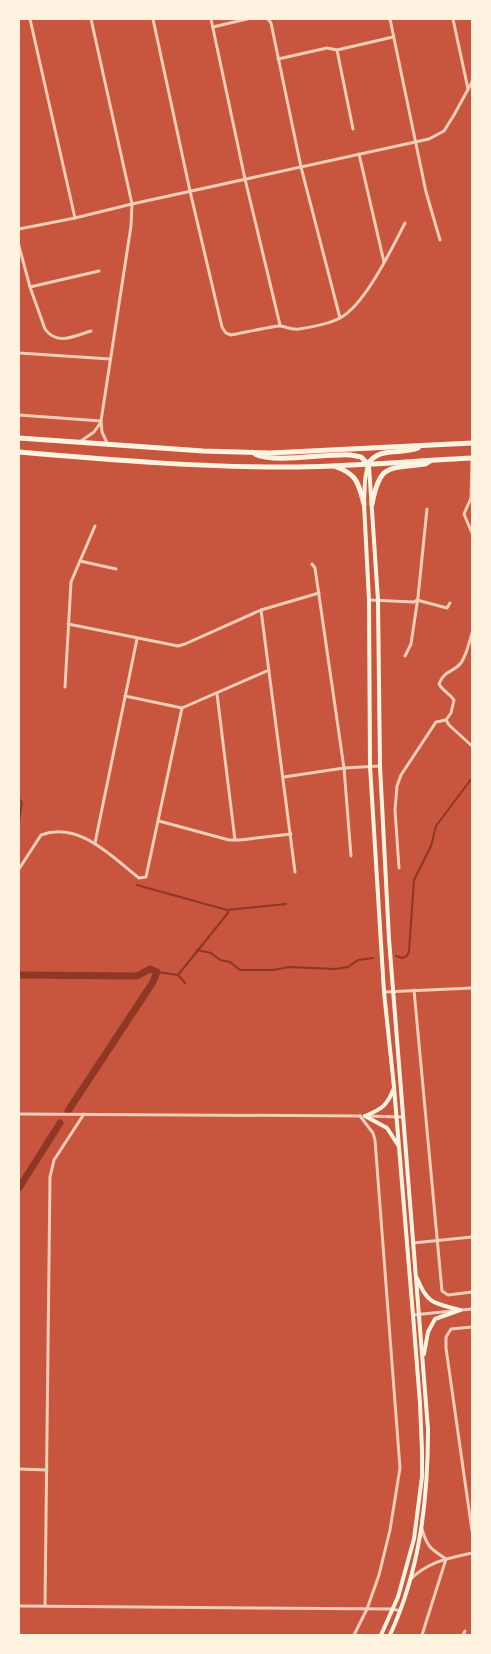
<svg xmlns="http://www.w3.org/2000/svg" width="491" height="1654" font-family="'DM Sans',sans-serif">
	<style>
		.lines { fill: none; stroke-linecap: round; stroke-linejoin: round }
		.stream { stroke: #8f3625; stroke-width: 2 }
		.canal { stroke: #8f3625; stroke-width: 7 }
		.minor { stroke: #f1ccb7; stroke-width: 3 }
		.secondary { stroke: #fff3e0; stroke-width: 4 }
		.trunk { stroke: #fff3e0; stroke-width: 5 }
	</style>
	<rect width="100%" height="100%" fill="#c8553d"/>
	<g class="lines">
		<g class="stream">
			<polyline points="19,799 22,802 19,822"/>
			<polyline points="137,885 227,910 228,913 178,975 157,972"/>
			<polyline points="227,910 286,904"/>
			<polyline points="197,950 211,953 220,960 230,962 240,970 273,970 289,967 335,969 348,967 358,960 373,958"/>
			<polyline points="396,956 402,958 407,956 409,951 414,880 431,846 436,826 472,778"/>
			<polyline points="178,975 185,983"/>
		</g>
		<g class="canal">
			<polyline points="19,975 137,976 150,969 157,972 153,982 68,1111"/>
			<polyline points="19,1188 60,1123"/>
		</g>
		<g class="minor">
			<polyline points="30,19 75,218"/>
			<polyline points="91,19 132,204 131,226 101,421 102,432 108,445"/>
			<path d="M153,19L190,191L222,327L226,333L231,335C238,334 277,325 280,326C287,327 291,330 299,329C312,327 329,324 340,318C365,305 392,248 405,223"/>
			<polyline points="211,19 245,179 280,325"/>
			<polyline points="268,19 271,23 301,167 340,318"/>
			<polyline points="390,19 426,192 440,240"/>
			<polyline points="453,19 468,89"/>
			<polyline points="213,27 247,19"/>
			<polyline points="337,50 353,129"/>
			<polyline points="278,59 327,48 337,50 393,37"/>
			<polyline points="359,154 384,262"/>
			<polyline points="19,229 75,218 132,204 429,139 444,131 454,115 472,82"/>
			<path d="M19,246L30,287L45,329C57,346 74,336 91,331"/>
			<polyline points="30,287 99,271"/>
			<polyline points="19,353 110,359"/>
			<polyline points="19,415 101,421"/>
			<polyline points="81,441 94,432 101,422"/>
			<polyline points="472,458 471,498 464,514 472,533"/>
			<polyline points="80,561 116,569"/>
			<polyline points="312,564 315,568 344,768 351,856"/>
			<polyline points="369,600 414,602 417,600 447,608 450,603"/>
			<polyline points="261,610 295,872"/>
			<polyline points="68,624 178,646 185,644 261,610 319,593"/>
			<polyline points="405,656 411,644 418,597 427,509"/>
			<polyline points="65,687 71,582 95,526"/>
			<polyline points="217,694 235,840"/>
			<polyline points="125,696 182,708 269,670"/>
			<path d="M446,720L451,713L454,700C450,694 442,690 439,684C444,670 453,673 461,663C467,654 469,643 472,633"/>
			<polyline points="284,777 344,768 380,766"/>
			<polyline points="159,821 229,840 240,840 291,834"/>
			<polyline points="95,843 137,639"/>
			<polyline points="399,868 395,810 397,786 401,775 436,722 446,720 449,725 472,746"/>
			<path d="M19,869L41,835C79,821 111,856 139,878L146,877L182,708"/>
			<polyline points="414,990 442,1291 448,1295 472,1292"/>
			<polyline points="384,992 472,988"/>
			<polyline points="19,1114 361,1116"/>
			<polyline points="367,1116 403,1117"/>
			<polyline points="413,1243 472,1237"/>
			<polyline points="413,1315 472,1309"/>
			<polyline points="472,1327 451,1329 446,1337 446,1348 472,1531"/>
			<polyline points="19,1469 47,1470"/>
			<path d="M422,1529C427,1547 431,1549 446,1559"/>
			<path d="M410,1580C427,1562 449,1558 472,1553"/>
			<polyline points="19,1606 393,1609 400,1611"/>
			<polyline points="45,1606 50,1177 54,1160 84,1114"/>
			<polyline points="354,1635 367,1609 379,1575 390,1530 400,1468 375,1140 373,1133 360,1116"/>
			<polyline points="422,1635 446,1559"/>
			<polyline points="463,1635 465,1631"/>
		</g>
		<g class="secondary">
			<polyline points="368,464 365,480 364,504 369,600 370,766 384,992 394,1087 413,1315 420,1403 422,1451 422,1477 414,1539 398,1597 381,1635"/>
			<path d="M369,466L378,600L380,766L389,939L428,1429C428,1500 420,1570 390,1635"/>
			<polyline points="365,1116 387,1128 398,1145"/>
			<path d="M365,1116C382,1109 387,1106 394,1088"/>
			<path d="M417,1278C427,1304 434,1303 460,1310"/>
			<polyline points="424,1354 428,1332 435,1319 460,1310"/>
		</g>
		<g class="trunk">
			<polyline points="19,438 203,451 270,453 472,443"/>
			<path d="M19,452C112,460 205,468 298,467C356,466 414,461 472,458"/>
			<path d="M255,454C274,464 328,453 351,455L361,457L368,464"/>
			<path d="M368,464C380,446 401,455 418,448"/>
			<path d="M334,466C357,474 358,482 364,504"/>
			<path d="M372,504C380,463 388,469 425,464L430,461"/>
		</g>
	</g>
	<rect width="491" height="1654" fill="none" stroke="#fff3e0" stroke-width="40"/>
</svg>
